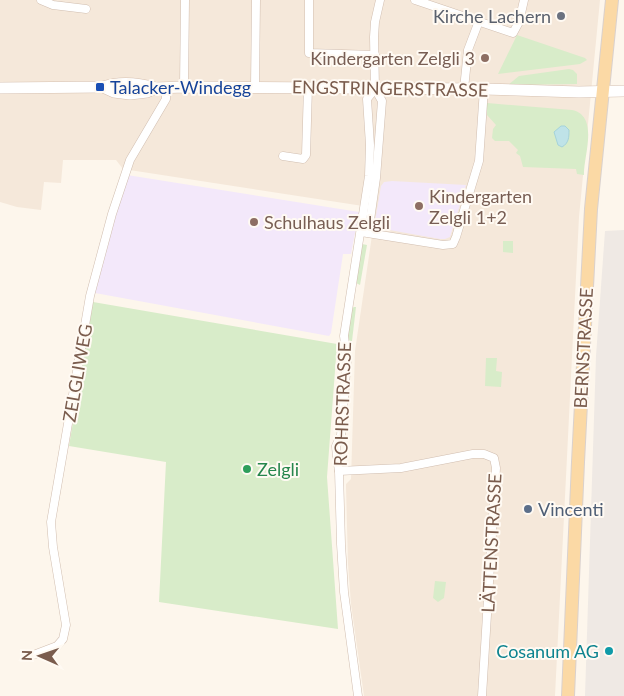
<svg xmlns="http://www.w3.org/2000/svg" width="624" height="696" font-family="Lato,sans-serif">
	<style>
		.residential { fill: #f5e8da }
		.industrial { fill: #efe9e4 }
		.education { fill: #f3e8fa }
		.green { fill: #d8ecc9 }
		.water { fill: #bfe3e8; stroke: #a5d3da }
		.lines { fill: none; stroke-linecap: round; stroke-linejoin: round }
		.street-casing { stroke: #d1beb0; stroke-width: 9 }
		.secondary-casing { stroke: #d6c0b0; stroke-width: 12 }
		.primary-casing { stroke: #dad1cd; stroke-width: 14 }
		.street { stroke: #fff; stroke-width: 8 }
		.secondary { stroke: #fff; stroke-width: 11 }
		.primary { stroke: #fbd9a5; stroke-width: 12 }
		.worship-dot { fill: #6b7280; stroke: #fffaf3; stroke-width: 2 }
		.education-dot { fill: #8d6e63; stroke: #fffaf3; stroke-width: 2 }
		.transit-dot { fill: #1a4fb4; stroke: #fffaf3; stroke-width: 2 }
		.leisure-dot { fill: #2e9e5b; stroke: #fffaf3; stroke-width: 2 }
		.service-dot { fill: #5c6f8a; stroke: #fffaf3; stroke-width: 2 }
		.culture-dot { fill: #0f9aa8; stroke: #fffaf3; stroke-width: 2 }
		.labels { text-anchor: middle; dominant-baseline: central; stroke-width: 4; stroke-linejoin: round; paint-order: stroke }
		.worship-label { font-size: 18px; fill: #5b616d; stroke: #fffaf3; text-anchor: end }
		.education-label { font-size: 18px; fill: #785e54; stroke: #fffaf3; text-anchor: start }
		.transit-label { font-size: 18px; fill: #164399; stroke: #fffaf3; text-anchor: start }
		.street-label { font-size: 18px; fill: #7a5c4d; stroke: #fffaf3 }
		.leisure-label { font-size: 18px; fill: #27864d; stroke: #fffaf3; text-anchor: start }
		.service-label { font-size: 18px; fill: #4e5e75; stroke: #fffaf3; text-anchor: start }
		.culture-label { font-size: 18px; fill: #0d838f; stroke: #fffaf3; text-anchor: end }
	</style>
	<rect width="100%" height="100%" fill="#fdf6ec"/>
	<polygon class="residential" points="0,0 600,0 579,217 555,696 364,696 351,604 348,564 346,487 346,484 351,479 355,351 376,208 123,169 116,160 63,160 61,183 44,182 41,210 17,207 0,202"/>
	<polygon class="industrial" points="624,230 624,696 585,696 596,356 605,231"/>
	<g class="education">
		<polygon points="127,175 359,212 351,254 343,254 331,333 329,336 95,293 108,239"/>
		<polygon points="392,181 466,185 450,237 445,239 440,239 378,228 375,221 381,186 384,182"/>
	</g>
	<g class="green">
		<polygon points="517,35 585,58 587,60 580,64 572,65 498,74"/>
		<polygon points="569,69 573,70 577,74 577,84 508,85 519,76"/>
		<path d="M487,103L572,110C600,116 583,157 584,175L577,174L576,169L523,167L520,156L516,153L518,150L509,141H495L492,138L493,129L496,125L487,115Z"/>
		<polygon points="503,241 513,241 513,253 503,252"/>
		<polygon points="362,244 367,245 360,285 356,283"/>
		<polygon points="93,302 337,344 327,477 338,629 159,602 166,462 69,446"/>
		<polygon points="354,307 356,307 352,341 350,341 347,338 352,308"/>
		<polygon points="486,358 497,358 496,371 502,372 501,387 485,386"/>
		<polygon points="435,581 446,582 444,598 438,602 433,598"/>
	</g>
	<path class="water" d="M561,126H565L569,130C569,137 569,143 562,147L558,145L554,132Z"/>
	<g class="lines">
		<defs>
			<g id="street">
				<polyline points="41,0 53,5 86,9"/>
				<polyline points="309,0 309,53 375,55"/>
				<polyline points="415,0 513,33 519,22 524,0"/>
				<polyline points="184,87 185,0"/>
				<polyline points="255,87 256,0"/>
				<polyline points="464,89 468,50 479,21"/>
				<polyline points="283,156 303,159 306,155 308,87"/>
				<polyline points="361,232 443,245 453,244 456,237 479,161 484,89"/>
				<polyline points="361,232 370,220 376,178 382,101 375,89 374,37 375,22 380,0"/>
				<polyline points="339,471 401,468 473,454 484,454 494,458 496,468 482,696"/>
				<polyline points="36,654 57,646 63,639 66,625 53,547 51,522 90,296 112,214 130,160 166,99 166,87"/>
				<polyline points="358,696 344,592 341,544 339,471 337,458 336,446 341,435 347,360 344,336 369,176 370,145 367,99 375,89"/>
			</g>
			<g id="secondary">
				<polyline points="103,87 114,92 130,94 147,92 156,88 184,87 484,89 579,92 624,91"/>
				<path d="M0,88L103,87C120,81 138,83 156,88"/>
			</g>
			<polyline id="primary" points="568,696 578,462 591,209 612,0"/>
		</defs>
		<use href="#street" class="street-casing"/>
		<use href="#secondary" class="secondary-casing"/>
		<use href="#primary" class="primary-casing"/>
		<use href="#street" class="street"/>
		<use href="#secondary" class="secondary"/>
		<use href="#primary" class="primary"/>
	</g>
	<circle class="worship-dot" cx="561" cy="16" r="5"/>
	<g class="education-dot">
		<circle cx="485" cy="58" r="5"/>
		<circle cx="419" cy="206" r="5"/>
		<circle cx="254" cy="222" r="5"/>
	</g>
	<rect class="transit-dot" x="95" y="82" width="10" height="10" rx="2.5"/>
	<circle class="leisure-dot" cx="247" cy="469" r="5"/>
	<circle class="service-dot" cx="528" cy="509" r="5"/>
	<circle class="culture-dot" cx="609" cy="651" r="5"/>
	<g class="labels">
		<g class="worship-label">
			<text x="551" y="16">Kirche Lachern</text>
		</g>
		<g class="education-label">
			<text x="475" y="58" text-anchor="end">Kindergarten Zelgli 3</text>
			<text x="429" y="196">Kindergarten<tspan x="429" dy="21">Zelgli 1+2</tspan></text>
			<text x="264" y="222">Schulhaus Zelgli</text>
		</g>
		<g class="transit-label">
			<text x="110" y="87">Talacker-Windegg</text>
		</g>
		<g class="street-label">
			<text transform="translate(390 88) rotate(1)">ENGSTRINGERSTRASSE</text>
			<text transform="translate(583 348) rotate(-87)">BERNSTRASSE</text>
			<text transform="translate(77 373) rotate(-80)">ZELGLIWEG</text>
			<text transform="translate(342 404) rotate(-88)">ROHRSTRASSE</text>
			<text transform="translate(491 543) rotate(-87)">LÄTTENSTRASSE</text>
		</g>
		<g class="leisure-label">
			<text x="257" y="469">Zelgli</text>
		</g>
		<g class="service-label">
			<text x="538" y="509">Vincenti</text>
		</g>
		<g class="culture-label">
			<text x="599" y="651">Cosanum AG</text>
		</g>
	</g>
	<g transform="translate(40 656) rotate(272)" stroke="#fffaf3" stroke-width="4" paint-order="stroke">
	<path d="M0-4L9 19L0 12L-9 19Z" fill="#7a5c4d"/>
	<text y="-8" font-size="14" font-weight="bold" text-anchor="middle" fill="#7a5c4d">N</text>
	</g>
</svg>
